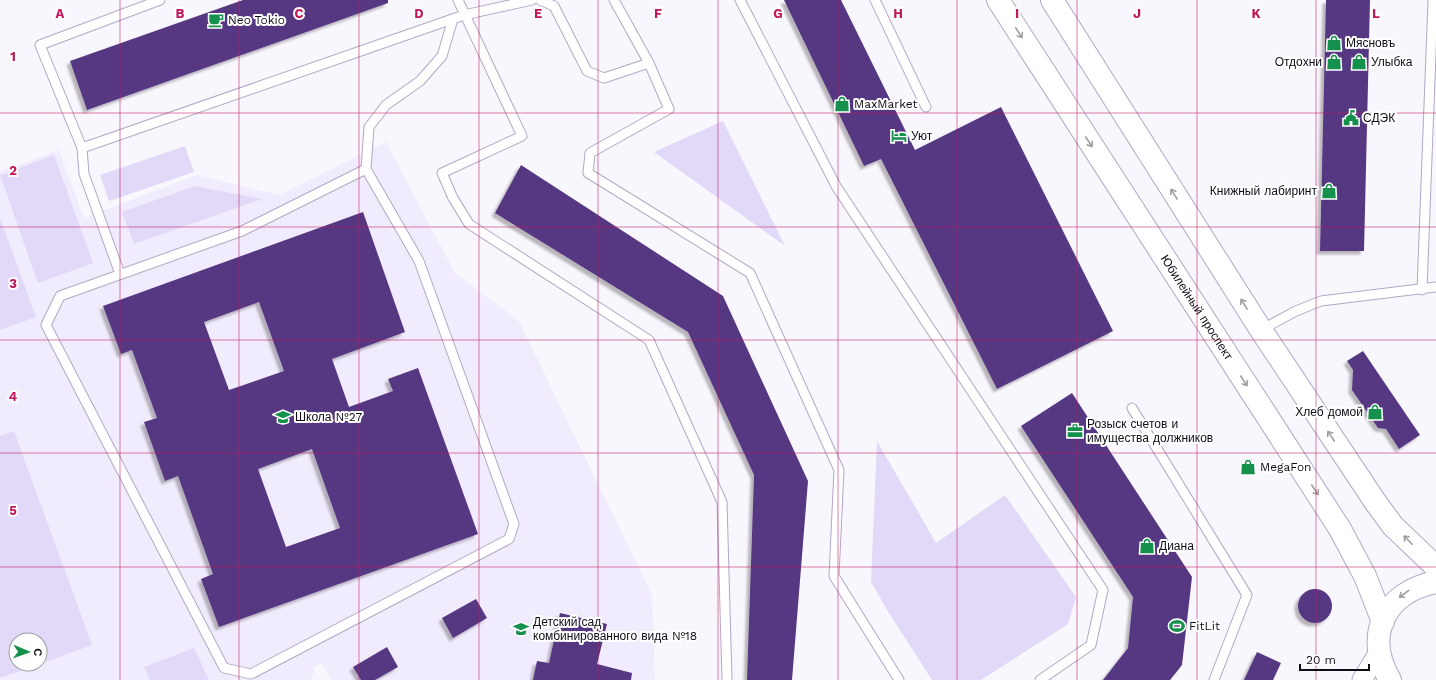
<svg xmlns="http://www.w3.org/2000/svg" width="1436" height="680" font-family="'Work Sans',sans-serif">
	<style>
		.built { fill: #f1ecfd; fill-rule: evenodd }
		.green { fill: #e2d8f8 }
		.building { fill: #573882; fill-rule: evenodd; filter: url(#shadow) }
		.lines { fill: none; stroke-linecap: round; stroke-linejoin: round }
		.service-casing { stroke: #b2a7c7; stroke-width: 11 }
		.minor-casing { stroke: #b2a7c7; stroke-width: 21 }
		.secondary-casing { stroke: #b2a7c7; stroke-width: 24 }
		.service { stroke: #fff; stroke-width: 9 }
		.minor { stroke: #fff; stroke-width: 19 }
		.secondary { stroke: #fff; stroke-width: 22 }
		.oneway { stroke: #a09ea3 }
		.grid { fill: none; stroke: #c2185b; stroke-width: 1; stroke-opacity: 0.55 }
		.labels { text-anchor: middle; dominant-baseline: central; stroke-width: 4; stroke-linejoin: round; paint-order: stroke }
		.poi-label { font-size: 12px; fill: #110d18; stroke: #fff; text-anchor: start }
		.street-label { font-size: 12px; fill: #110d18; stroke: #fff }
		.grid-label { font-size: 13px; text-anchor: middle; font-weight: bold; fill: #c2185b; stroke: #fff; stroke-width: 4; stroke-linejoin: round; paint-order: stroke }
	</style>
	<defs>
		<filter id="shadow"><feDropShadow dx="-3.5" dy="3.5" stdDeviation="1" flood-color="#0004"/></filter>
	</defs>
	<rect width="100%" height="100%" fill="#f9f7fe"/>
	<path class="built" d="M386,142L455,273L519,321L652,595L655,680H332L322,664L315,667L311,680H0V171L59,150L84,218L197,175L279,195ZM16,640H40V664H16Z"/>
	<g class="green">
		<polygon points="723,121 785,246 654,152"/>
		<polygon points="185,146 194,172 109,201 100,175"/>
		<polygon points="54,155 93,263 38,283 0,175"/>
		<polygon points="195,186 262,199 134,244 122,212"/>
		<polygon points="0,218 36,317 0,330"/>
		<polygon points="14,431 92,645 40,664 40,640 16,640 16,664 40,664 0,678 0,436"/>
		<polygon points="877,441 936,543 1005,495 1076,597 1068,624 981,680 932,680 887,610 871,582"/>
		<polygon points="194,648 209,680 150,680 144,667"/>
	</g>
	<g class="building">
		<polygon points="243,0 388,0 388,3 87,110 70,61"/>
		<polygon points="784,0 841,0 915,150 1001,107 1113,331 997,389 881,159 864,166"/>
		<polygon points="1326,0 1370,0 1364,251 1320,251"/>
		<polygon points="521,165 723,296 808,481 792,680 747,680 754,475 688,332 495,213"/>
		<path d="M363,212L405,332L332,359L349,407L393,391L388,379L418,368L478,534L219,627L201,579L213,574L178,476L165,481L144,422L157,418L132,350L121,354L103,306ZM259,302L284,371L229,390L204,322ZM312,449L340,528L286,547L258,469Z"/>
		<polygon points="1363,351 1420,435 1399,449 1386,429 1378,428 1352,390 1353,370 1347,361"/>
		<polygon points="1072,393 1192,577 1182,665 1170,680 1103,680 1128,648 1133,597 1021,426"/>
		<circle cx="1315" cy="606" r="17"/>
		<polygon points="476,599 487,618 453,638 442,618"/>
		<polygon points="560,613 607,624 597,664 632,673 631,680 533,680 537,661 549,663"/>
		<polygon points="387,647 398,667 375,680 361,680 353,667"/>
		<polygon points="1257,652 1281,663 1273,680 1244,680"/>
	</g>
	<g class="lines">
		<defs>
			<g id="service">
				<polyline points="160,0 40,45 82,148 464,15 532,0"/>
				<polyline points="458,0 522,136 442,173 453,198 469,224 649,340 722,502 727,680"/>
				<polyline points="540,0 554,6 587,71 604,78 649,63 669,109 590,153 588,173 750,273 839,470 834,576 899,680"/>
				<polyline points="614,0 649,63"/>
				<polyline points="740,0 836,186 1103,590 1091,645 1040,680"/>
				<polyline points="875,0 926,107"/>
				<polyline points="82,148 84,174 120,274"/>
				<polyline points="366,169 419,261 514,524 509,539 251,674 224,668 46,325 60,296 242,231 366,169 369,127 386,105 420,81 442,56 453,19"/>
				<polyline points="1422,290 1433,0"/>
				<polyline points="1261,330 1296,311 1321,301 1436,287"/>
				<polyline points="1132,408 1247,595 1214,680"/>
			</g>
			<polyline id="minor" points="1362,680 1379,652"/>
			<g id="secondary">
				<path id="s1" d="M998,0L1340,529L1365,576L1383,622"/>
				<polyline points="1052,0 1261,330 1376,503 1393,526 1436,567"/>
				<path d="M1390,680C1363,634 1386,592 1436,582"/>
			</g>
		</defs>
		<use href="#service" class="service-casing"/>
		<use href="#minor" class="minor-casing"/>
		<use href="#secondary" class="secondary-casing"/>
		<use href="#service" class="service"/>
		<use href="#minor" class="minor"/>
		<use href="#secondary" class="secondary"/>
	</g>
	<defs><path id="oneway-shaft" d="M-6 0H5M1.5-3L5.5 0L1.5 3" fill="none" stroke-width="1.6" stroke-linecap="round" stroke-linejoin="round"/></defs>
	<g class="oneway">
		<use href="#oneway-shaft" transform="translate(1019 33) rotate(57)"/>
		<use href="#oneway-shaft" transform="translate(1089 142) rotate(57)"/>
		<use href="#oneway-shaft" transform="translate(1174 194) rotate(-122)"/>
		<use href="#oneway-shaft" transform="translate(1244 304) rotate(-122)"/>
		<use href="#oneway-shaft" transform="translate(1244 381) rotate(57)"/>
		<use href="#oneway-shaft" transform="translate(1331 436) rotate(-124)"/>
		<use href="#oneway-shaft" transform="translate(1315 490) rotate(57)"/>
		<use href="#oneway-shaft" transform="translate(1408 540) rotate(-135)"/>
		<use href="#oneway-shaft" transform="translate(1404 594) rotate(143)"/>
	</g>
	<path class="grid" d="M120,0V680M239,0V680M359,0V680M479,0V680M598,0V680M718,0V680M838,0V680M957,0V680M1077,0V680M1197,0V680M1316,0V680M0,113H1436M0,227H1436M0,340H1436M0,453H1436M0,567H1436"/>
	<defs>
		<symbol id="cafe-bare" viewBox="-9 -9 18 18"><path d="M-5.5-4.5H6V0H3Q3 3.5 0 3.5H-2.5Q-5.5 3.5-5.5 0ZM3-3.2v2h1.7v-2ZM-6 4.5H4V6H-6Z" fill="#16904d" stroke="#fff" stroke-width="2.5" paint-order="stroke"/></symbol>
		<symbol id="shop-bare" viewBox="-9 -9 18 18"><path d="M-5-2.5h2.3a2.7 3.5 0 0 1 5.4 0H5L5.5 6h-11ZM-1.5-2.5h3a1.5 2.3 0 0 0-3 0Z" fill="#16904d" stroke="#fff" stroke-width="2.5" paint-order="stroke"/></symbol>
		<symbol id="civic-bare" viewBox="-9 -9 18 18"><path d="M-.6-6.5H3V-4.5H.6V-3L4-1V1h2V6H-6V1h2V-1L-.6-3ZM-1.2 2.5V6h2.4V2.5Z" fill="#16904d" stroke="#fff" stroke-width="2.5" paint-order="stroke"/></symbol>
		<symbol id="hotel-bare" viewBox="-9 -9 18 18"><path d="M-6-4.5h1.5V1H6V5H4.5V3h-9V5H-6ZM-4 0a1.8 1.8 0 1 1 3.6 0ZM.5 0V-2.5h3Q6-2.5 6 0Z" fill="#16904d" stroke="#fff" stroke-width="2.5" paint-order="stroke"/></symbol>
		<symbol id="school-bare" viewBox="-9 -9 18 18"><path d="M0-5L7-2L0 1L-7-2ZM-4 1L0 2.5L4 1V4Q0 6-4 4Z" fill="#16904d" stroke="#fff" stroke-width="2.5" paint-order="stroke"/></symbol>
		<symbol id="office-bare" viewBox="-9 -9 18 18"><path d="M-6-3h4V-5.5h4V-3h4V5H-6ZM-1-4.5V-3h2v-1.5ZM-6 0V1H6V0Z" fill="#16904d" stroke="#fff" stroke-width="2.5" paint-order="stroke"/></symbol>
		<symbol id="stadium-bare" viewBox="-9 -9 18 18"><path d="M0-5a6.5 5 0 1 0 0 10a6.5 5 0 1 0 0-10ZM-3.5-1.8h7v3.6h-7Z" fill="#16904d" stroke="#fff" stroke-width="2.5" paint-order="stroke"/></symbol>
	</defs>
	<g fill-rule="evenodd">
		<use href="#cafe-bare" x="205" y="9" width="22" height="22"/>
		<use href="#shop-bare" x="1323" y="32" width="22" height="22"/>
		<use href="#shop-bare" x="1323" y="51" width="22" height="22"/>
		<use href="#shop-bare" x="1348" y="51" width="22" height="22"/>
		<use href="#shop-bare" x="831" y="93" width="22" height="22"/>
		<use href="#civic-bare" x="1340" y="107" width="22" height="22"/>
		<use href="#hotel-bare" x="888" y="125" width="22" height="22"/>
		<use href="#shop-bare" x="1318" y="180" width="22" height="22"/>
		<use href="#shop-bare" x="1364" y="401" width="22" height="22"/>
		<use href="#school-bare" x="272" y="406" width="22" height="22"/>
		<use href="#office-bare" x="1064" y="420" width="22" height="22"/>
		<use href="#shop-bare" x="1237" y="456" width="22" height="22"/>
		<use href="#shop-bare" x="1136" y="535" width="22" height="22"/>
		<use href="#stadium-bare" x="1166" y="615" width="22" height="22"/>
		<use href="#school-bare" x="510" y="618" width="22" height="22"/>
	</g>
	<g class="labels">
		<g class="poi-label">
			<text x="228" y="20">Neo Tokio</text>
			<text x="1346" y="43">Мясновъ</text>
			<text x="1322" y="62" text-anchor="end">Отдохни</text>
			<text x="1371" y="62">Улыбка</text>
			<text x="854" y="104">MaxMarket</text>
			<text x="1363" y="118">СДЭК</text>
			<text x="911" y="136">Уют</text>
			<text x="1317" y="191" text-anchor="end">Книжный лабиринт</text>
			<text x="1363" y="412" text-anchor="end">Хлеб домой</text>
			<text x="295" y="417">Школа №27</text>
			<text x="1087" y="424">Розыск счетов и<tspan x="1087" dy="14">имущества должников</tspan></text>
			<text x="1260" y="467">MegaFon</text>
			<text x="1159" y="546">Диана</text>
			<text x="533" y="622">Детский сад<tspan x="533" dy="14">комбинированного вида №18</tspan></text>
			<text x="1189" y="626">FitLit</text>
		</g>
		<g class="street-label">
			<text stroke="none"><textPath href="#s1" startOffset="366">Юбилейный проспект</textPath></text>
		</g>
	</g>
	<g class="grid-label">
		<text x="60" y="18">A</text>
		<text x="180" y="18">B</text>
		<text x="299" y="18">C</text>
		<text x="419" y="18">D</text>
		<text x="538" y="18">E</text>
		<text x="658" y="18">F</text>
		<text x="778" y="18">G</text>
		<text x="898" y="18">H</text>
		<text x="1017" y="18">I</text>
		<text x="1137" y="18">J</text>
		<text x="1256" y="18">K</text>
		<text x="1376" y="18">L</text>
		<text x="13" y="61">1</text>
		<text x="13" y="175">2</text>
		<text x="13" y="288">3</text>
		<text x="13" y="401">4</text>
		<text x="13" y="515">5</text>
	</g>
	<g transform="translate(28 652) rotate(92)"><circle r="19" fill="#ffffff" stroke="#a09ea3"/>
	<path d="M0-3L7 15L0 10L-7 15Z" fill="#16904d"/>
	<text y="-6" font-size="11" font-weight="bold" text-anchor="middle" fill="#110d18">С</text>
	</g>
	<path d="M1300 664v6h69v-6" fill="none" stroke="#110d18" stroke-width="2"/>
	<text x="1306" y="664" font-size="12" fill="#110d18" stroke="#ffffff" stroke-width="3" paint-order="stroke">20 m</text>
</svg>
